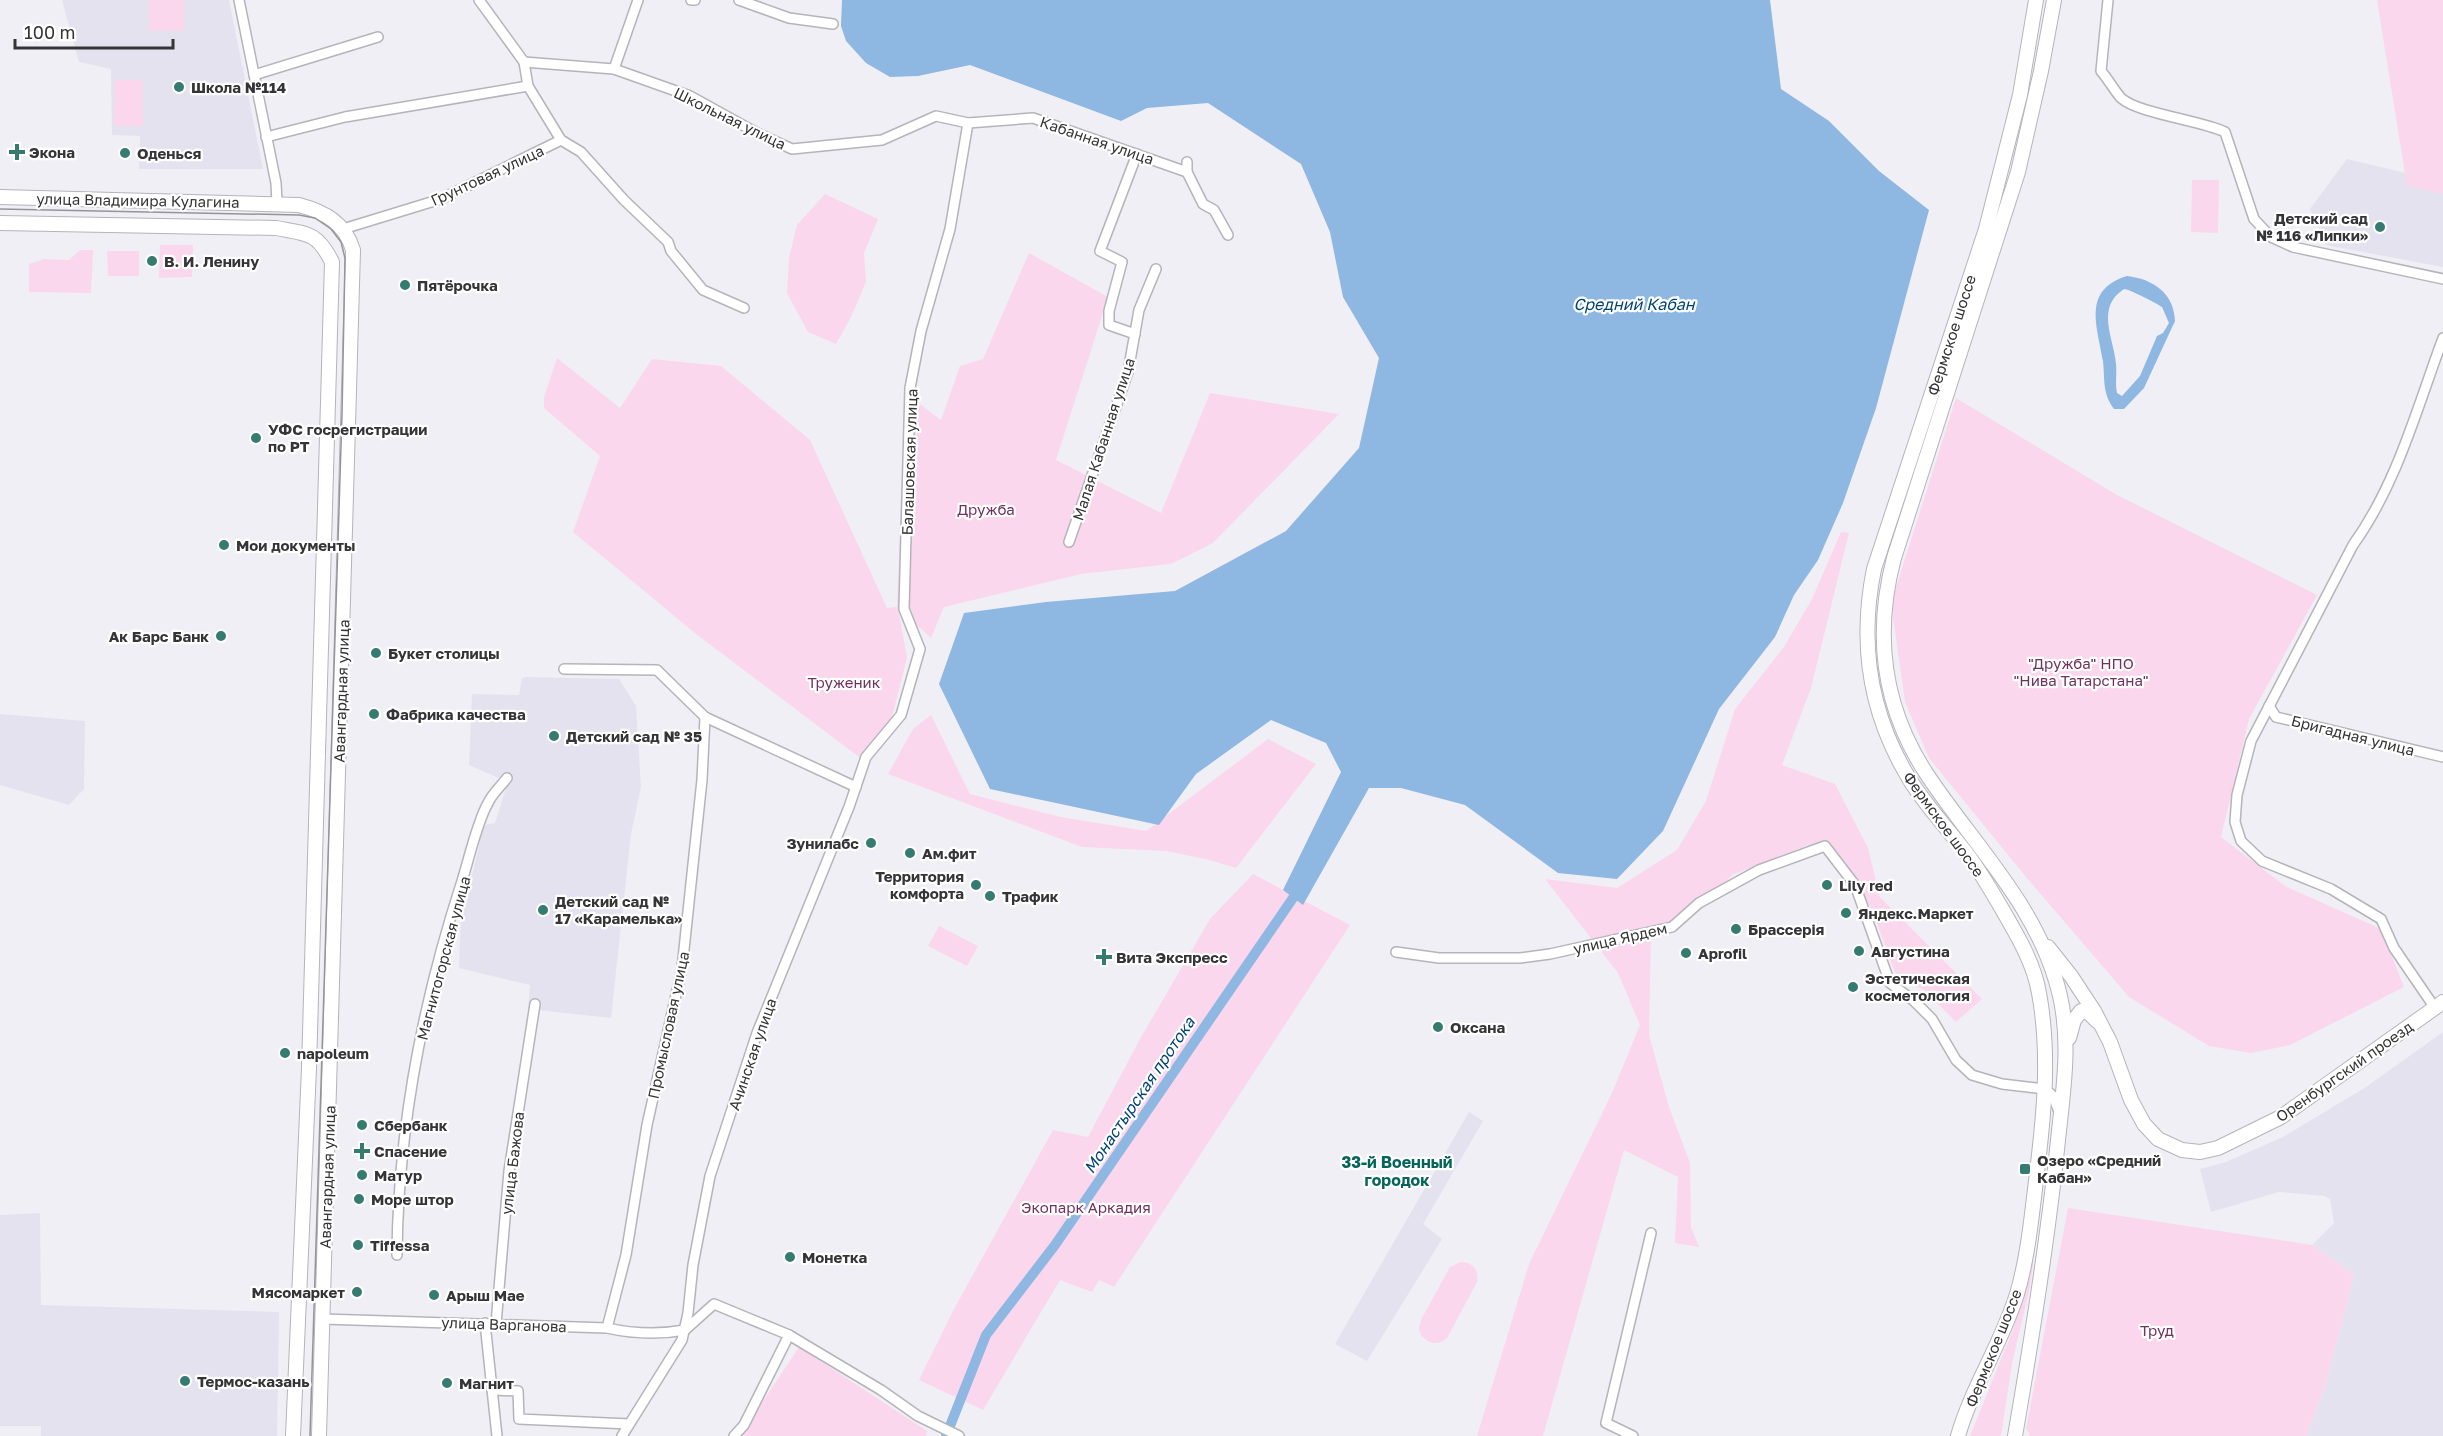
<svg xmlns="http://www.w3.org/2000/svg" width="2443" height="1436" font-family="'Golos Text',sans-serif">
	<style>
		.built { fill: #e4e2ef }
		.green { fill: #fad7ed }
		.water { fill: #8eb7e1; fill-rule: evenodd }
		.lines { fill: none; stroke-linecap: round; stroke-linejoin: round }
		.canal { stroke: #8eb7e1; stroke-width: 10 }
		.minor-casing { stroke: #b5b4ba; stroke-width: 12 }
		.secondary-casing { stroke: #b5b4ba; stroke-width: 16 }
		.minor { stroke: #fff; stroke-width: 9 }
		.secondary { stroke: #fff; stroke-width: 14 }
		.tram { stroke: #959599; stroke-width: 1.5 }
		.poi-dot { fill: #367b70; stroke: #fff; stroke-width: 2 }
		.labels { text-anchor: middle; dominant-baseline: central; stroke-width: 4.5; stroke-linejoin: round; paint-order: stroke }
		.poi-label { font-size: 15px; font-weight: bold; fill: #353537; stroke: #fff; text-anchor: start }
		.street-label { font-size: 15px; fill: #353537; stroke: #fff }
		.park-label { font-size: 15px; fill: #70325e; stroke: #fff }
		.water-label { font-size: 16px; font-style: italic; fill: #004376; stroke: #fff }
		.neighbourhood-label { font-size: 16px; font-weight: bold; fill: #06655a; stroke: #fff }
	</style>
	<rect width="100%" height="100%" fill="#f0eff6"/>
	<g class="built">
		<polygon points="62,0 229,0 263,169 139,169 140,136 112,135 111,69 79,62"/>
		<polygon points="2347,159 2443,182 2443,267 2326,245 2310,209"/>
		<polygon points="527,677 619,679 636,706 641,787 631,834 611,1018 528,1009 530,985 459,968 461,921 484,825 495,823 508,782 469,765 472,694 519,695 522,678"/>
		<polygon points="0,714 85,721 84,789 69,805 0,785"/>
		<polygon points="2443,1032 2443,1436 2306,1436 2325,1387 2354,1275 2312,1245 2334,1223 2330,1199 2324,1196 2279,1192 2211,1212 2200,1169 2226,1162 2283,1137 2366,1087"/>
		<polygon points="1469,1112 1483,1121 1423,1224 1442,1239 1367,1361 1335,1344"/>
		<polygon points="40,1213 41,1305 279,1312 277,1436 41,1436 41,1426 0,1426 0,1215"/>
	</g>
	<g class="green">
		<rect x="149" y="0" width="35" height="31"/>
		<polygon points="2377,0 2443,0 2443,194 2407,186"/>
		<polygon points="115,80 143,80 143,126 114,126"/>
		<polygon points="2192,180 2219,180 2218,233 2191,232"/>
		<polygon points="825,194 878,219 864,253 866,282 851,317 836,344 808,332 787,293 789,258 797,225"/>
		<polygon points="160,245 193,245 192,277 159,278"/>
		<polygon points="80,250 93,250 91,293 29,292 29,264 44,259 69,260"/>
		<polygon points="107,251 139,251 139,276 108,276"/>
		<polygon points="1029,253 1108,297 1056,460 1161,513 1210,393 1339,414 1213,543 1171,564 1081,574 944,607 931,638 898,608 907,658 890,725 859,757 696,634 573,532 600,456 544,408 544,397 557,358 620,408 652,359 721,366 810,440 887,608 897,607 905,393 941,420 960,366 983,359"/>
		<polygon points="1956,398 2117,495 2317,595 2249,719 2221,837 2285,886 2381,929 2404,987 2290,1045 2251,1053 2209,1046 2129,997 2026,877 1929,758 1905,702 1891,603"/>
		<polygon points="1841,532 1849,533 1811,688 1782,765 1835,784 1868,848 1880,897 1982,999 1956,1022 1924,990 1897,978 1872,910 1845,861 1808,845 1732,875 1676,931 1651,934 1649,1035 1669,1107 1690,1163 1691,1227 1699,1247 1675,1243 1678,1177 1624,1150 1543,1436 1477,1436 1529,1264 1612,1093 1640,1025 1618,973 1545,879 1617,888 1677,850 1706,801 1735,709 1784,647 1812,599"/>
		<polygon points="931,715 970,794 1061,817 1146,831 1268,739 1316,764 1236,868 1210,860 1166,851 1082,847 888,774 913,729"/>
		<polygon points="1253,874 1350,925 1114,1287 1099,1280 1092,1292 1060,1280 983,1410 919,1380 954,1309 1053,1130 1088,1137 1140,1039 1210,919"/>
		<polygon points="939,926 978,946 967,966 928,946"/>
		<polygon points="2068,1208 2312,1245 2354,1275 2325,1387 2306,1436 2028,1436 2030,1434 2026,1429"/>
		<polygon points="2034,1257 2030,1287 2012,1363 2001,1436 1970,1436 2014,1327"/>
		<path d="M1461,1262C1473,1262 1479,1270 1477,1282L1447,1338C1438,1346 1428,1344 1421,1335L1419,1329L1421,1320L1450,1267Z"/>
		<polygon points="799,1347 927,1431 926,1436 740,1436"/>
	</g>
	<g class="water">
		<polygon points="842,0 1770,0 1781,89 1829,121 1879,171 1929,210 1876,408 1843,503 1818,560 1794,595 1775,637 1719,709 1663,831 1617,879 1558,873 1465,805 1401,788 1369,788 1303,905 1283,890 1341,772 1326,743 1271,720 1196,774 1159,825 990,789 939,684 964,613 1046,602 1175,591 1286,531 1359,448 1379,358 1343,297 1330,232 1301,164 1208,103 1147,108 1121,121 970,65 918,76 890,77 866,63 846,41 841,26"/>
		<path d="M2127,276C2153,279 2174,293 2175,321L2144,388L2124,409H2114C2102,393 2105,379 2103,361C2097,325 2082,290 2127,276ZM2124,289C2129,289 2156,303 2162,307L2169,323L2163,333L2157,336L2140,376L2122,396L2117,393C2115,384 2117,374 2116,364C2114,338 2095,308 2124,289Z"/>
	</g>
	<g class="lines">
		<polyline class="canal" points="946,1436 986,1335 1055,1245 1293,898"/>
		<defs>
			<g id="minor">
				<polyline points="239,0 276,183 277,203"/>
				<polyline points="479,0 524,62 528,86 561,140 581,152 624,200 668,242 671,251 703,290 744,308"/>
				<polyline points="691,0 695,0"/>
				<polyline points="739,0 789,18 833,24"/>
				<path d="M2108,0L2101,71C2108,79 2114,90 2121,98C2139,114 2200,120 2225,132L2254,219L2271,237L2293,247L2443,279"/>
				<polyline points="524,62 614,69 690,96 757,133 792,149 882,140 936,116 968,123 1033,118 1187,172"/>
				<polyline points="614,69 638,0"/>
				<polyline points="254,75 378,37"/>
				<polyline points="266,137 345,117 528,86"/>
				<polyline points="1187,162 1187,172 1203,204 1214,210 1228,235"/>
				<polyline points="343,229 441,199 561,140"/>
				<polyline points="1135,334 1109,325 1109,311 1122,262 1100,251 1137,154"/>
				<polyline points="1069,542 1128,372 1139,310 1156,269"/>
				<polyline points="564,669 657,670 705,717 856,787"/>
				<polyline points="2269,706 2276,717 2443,757"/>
				<polyline points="1396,952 1439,958 1520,958 1550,954 1672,927 1699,903 1759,870 1825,846 1855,885 1890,983 1914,1001 1932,1019 1956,1060 1972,1075 2002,1084 2045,1089 2053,1096 2059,1112"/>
				<path d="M2435,1008L2394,948L2381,919L2331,889L2262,861L2241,841L2235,822L2237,795L2251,741L2353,545C2397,484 2417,408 2443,338"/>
				<path d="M397,1255C398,1129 423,1001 462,881C469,859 477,822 488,803C492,794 501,786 507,778"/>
				<path d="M323,1319L607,1328C634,1334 658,1335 685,1330"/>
				<polyline points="485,1323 497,1436"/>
				<polyline points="496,1324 509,1171 535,1004"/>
				<polyline points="607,1328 626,1255 647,1125 682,968 702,780 705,717"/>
				<polyline points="685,1330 714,1304 789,1335 881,1390 918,1416 959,1436"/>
				<polyline points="492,1390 518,1391 519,1419 629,1424"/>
				<polyline points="622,1436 682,1340 688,1313 693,1265 710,1176 757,1033 849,807 866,757 901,715 920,649 904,609 910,388 921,331 950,229 968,123"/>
				<polyline points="734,1436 744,1425 789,1335"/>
				<polyline points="1633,1436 1606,1423 1651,1233"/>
			</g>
			<g id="secondary">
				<path d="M0,197L299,205C325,212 345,223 353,250L319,1436"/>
				<path d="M0,223L276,228C308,234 317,232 332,262L309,1068L293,1436"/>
				<polyline points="2048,947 2071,976 2094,1011 2110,1042 2131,1100 2144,1124 2158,1139 2182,1150 2200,1152 2218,1148 2281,1117 2443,1002"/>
				<polyline points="2069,1038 2074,1020 2081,1011 2089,1013 2097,1021"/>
				<path d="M1958,1436C1972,1387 2002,1343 2017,1294C2027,1260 2031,1223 2035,1189C2043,1124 2051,1058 2039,993C2034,963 2017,935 2002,909C1991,890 1980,871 1967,854C1948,829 1926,806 1910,780C1870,715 1859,643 1874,569L1986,229L2020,95L2036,0"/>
				<path d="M2015,1436C2032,1338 2048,1239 2058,1140C2063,1092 2071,1044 2060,996C2040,908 1974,846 1926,773C1883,707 1874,634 1894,558L2018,172L2041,71L2054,0"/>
			</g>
		</defs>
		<use href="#minor" class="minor-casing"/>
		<use href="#secondary" class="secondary-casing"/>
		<use href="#minor" class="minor"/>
		<use href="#secondary" class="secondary"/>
		<polyline class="tram" points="0,209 299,215 315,218 331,229 341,242 345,258 342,414 310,1436"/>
	</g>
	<g class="poi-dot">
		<circle cx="179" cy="87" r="6"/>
		<path d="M14 143h6v6h6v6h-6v6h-6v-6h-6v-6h6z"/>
		<circle cx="125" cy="153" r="6"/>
		<circle cx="2380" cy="227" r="6"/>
		<circle cx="152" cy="261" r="6"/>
		<circle cx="405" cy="285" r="6"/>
		<circle cx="256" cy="438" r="6"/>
		<circle cx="224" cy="545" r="6"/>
		<circle cx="221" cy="636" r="6"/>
		<circle cx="376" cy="653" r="6"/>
		<circle cx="374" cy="714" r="6"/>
		<circle cx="554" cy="736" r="6"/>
		<circle cx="871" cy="843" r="6"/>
		<circle cx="910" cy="853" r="6"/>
		<circle cx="976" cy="885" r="6"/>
		<circle cx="1827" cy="885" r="6"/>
		<circle cx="990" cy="896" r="6"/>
		<circle cx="543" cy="910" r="6"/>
		<circle cx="1846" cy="913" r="6"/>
		<circle cx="1736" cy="929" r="6"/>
		<circle cx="1859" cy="951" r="6"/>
		<circle cx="1686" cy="953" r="6"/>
		<path d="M1101 948h6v6h6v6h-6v6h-6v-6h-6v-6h6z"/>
		<circle cx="1853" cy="987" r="6"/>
		<circle cx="1438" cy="1027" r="6"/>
		<circle cx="285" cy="1053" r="6"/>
		<circle cx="362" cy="1125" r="6"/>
		<path d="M359 1142h6v6h6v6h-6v6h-6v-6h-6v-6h6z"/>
		<rect x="2019" y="1163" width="12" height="12" rx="3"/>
		<circle cx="362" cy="1175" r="6"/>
		<circle cx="359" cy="1199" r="6"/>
		<circle cx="358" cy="1245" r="6"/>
		<circle cx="790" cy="1257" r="6"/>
		<circle cx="357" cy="1292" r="6"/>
		<circle cx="434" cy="1295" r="6"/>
		<circle cx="185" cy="1381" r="6"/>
		<circle cx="447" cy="1383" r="6"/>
	</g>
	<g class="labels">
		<g class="poi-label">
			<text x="191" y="87">Школа №114</text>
			<text x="29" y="152">Экона</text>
			<text x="137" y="153">Оденься</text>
			<text x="2368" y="218" text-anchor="end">Детский сад<tspan x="2368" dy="17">№ 116 «Липки»</tspan></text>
			<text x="164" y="261">В. И. Ленину</text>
			<text x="417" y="285">Пятёрочка</text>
			<text x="268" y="429">УФС госрегистрации<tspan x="268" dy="17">по РТ</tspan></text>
			<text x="236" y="545">Мои документы</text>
			<text x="209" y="636" text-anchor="end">Ак Барс Банк</text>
			<text x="388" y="653">Букет столицы</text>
			<text x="386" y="714">Фабрика качества</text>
			<text x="566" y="736">Детский сад № 35</text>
			<text x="859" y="843" text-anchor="end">Зунилабс</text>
			<text x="922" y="853">Ам.фит</text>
			<text x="964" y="876" text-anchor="end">Территория<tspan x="964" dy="17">комфорта</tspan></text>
			<text x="1839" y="885">Lily red</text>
			<text x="1002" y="896">Трафик</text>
			<text x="555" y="901">Детский сад №<tspan x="555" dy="17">17 «Карамелька»</tspan></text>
			<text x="1858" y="913">Яндекс.Маркет</text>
			<text x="1748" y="929">Брассерiя</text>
			<text x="1871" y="951">Августина</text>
			<text x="1698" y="953">Aprofil</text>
			<text x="1116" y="957">Вита Экспресс</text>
			<text x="1865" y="978">Эстетическая<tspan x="1865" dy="17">косметология</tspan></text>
			<text x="1450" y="1027">Оксана</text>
			<text x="297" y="1053">napoleum</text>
			<text x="374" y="1125">Сбербанк</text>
			<text x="374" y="1151">Спасение</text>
			<text x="2037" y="1160">Озеро «Средний<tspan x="2037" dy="17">Кабан»</tspan></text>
			<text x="374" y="1175">Матур</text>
			<text x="371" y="1199">Море штор</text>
			<text x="370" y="1245">Tiffessa</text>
			<text x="802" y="1257">Монетка</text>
			<text x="345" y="1292" text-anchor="end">Мясомаркет</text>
			<text x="446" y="1295">Арыш Мае</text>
			<text x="197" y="1381">Термос-казань</text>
			<text x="459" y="1383">Магнит</text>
		</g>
		<g class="street-label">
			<text transform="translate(730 118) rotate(26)">Школьная улица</text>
			<text transform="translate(1097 140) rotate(19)">Кабанная улица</text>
			<text transform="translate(487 175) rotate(-25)">Грунтовая улица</text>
			<text transform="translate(138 200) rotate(1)">улица Владимира Кулагина</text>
			<text transform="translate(1951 335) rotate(-72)">Фермское шоссе</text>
			<text transform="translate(1103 439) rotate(-72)">Малая Кабанная улица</text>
			<text transform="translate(909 462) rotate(-88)">Балашовская улица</text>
			<text transform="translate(341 691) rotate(-88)">Авангардная улица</text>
			<text transform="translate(2353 735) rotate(14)">Бригадная улица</text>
			<text transform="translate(1944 824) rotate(54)">Фермское шоссе</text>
			<text transform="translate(1620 938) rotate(-13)">улица Ярдем</text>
			<text transform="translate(443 958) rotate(-75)">Магнитогорская улица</text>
			<text transform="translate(668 1025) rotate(-78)">Промысловая улица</text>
			<text transform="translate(752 1054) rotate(-71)">Ачинская улица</text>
			<text transform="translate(2344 1071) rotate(-35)">Оренбургский проезд</text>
			<text transform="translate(512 1163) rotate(-83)">улица Бажова</text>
			<text transform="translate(327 1177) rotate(-88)">Авангардная улица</text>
			<text transform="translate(504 1324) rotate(2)">улица Варганова</text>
			<text transform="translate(1993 1348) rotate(-68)">Фермское шоссе</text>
		</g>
		<g class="park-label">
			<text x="986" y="509">Дружба</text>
			<text x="2081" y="663">"Дружба" НПО<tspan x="2081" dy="17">"Нива Татарстана"</tspan></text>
			<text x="844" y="682">Труженик</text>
			<text x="1086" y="1207">Экопарк Аркадия</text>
			<text x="2157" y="1330">Труд</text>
		</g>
		<g class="water-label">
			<text x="1634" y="304">Средний Кабан</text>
			<text transform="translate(1139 1095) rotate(-56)">Монастырская протока</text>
		</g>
		<g class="neighbourhood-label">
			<text x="1397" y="1162">33-й Военный<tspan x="1397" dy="18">городок</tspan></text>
		</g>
	</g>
	<path d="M15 39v9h158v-9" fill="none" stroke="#353537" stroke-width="3"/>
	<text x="24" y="39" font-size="18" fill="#353537" stroke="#ffffff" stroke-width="4.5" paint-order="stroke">100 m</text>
</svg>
